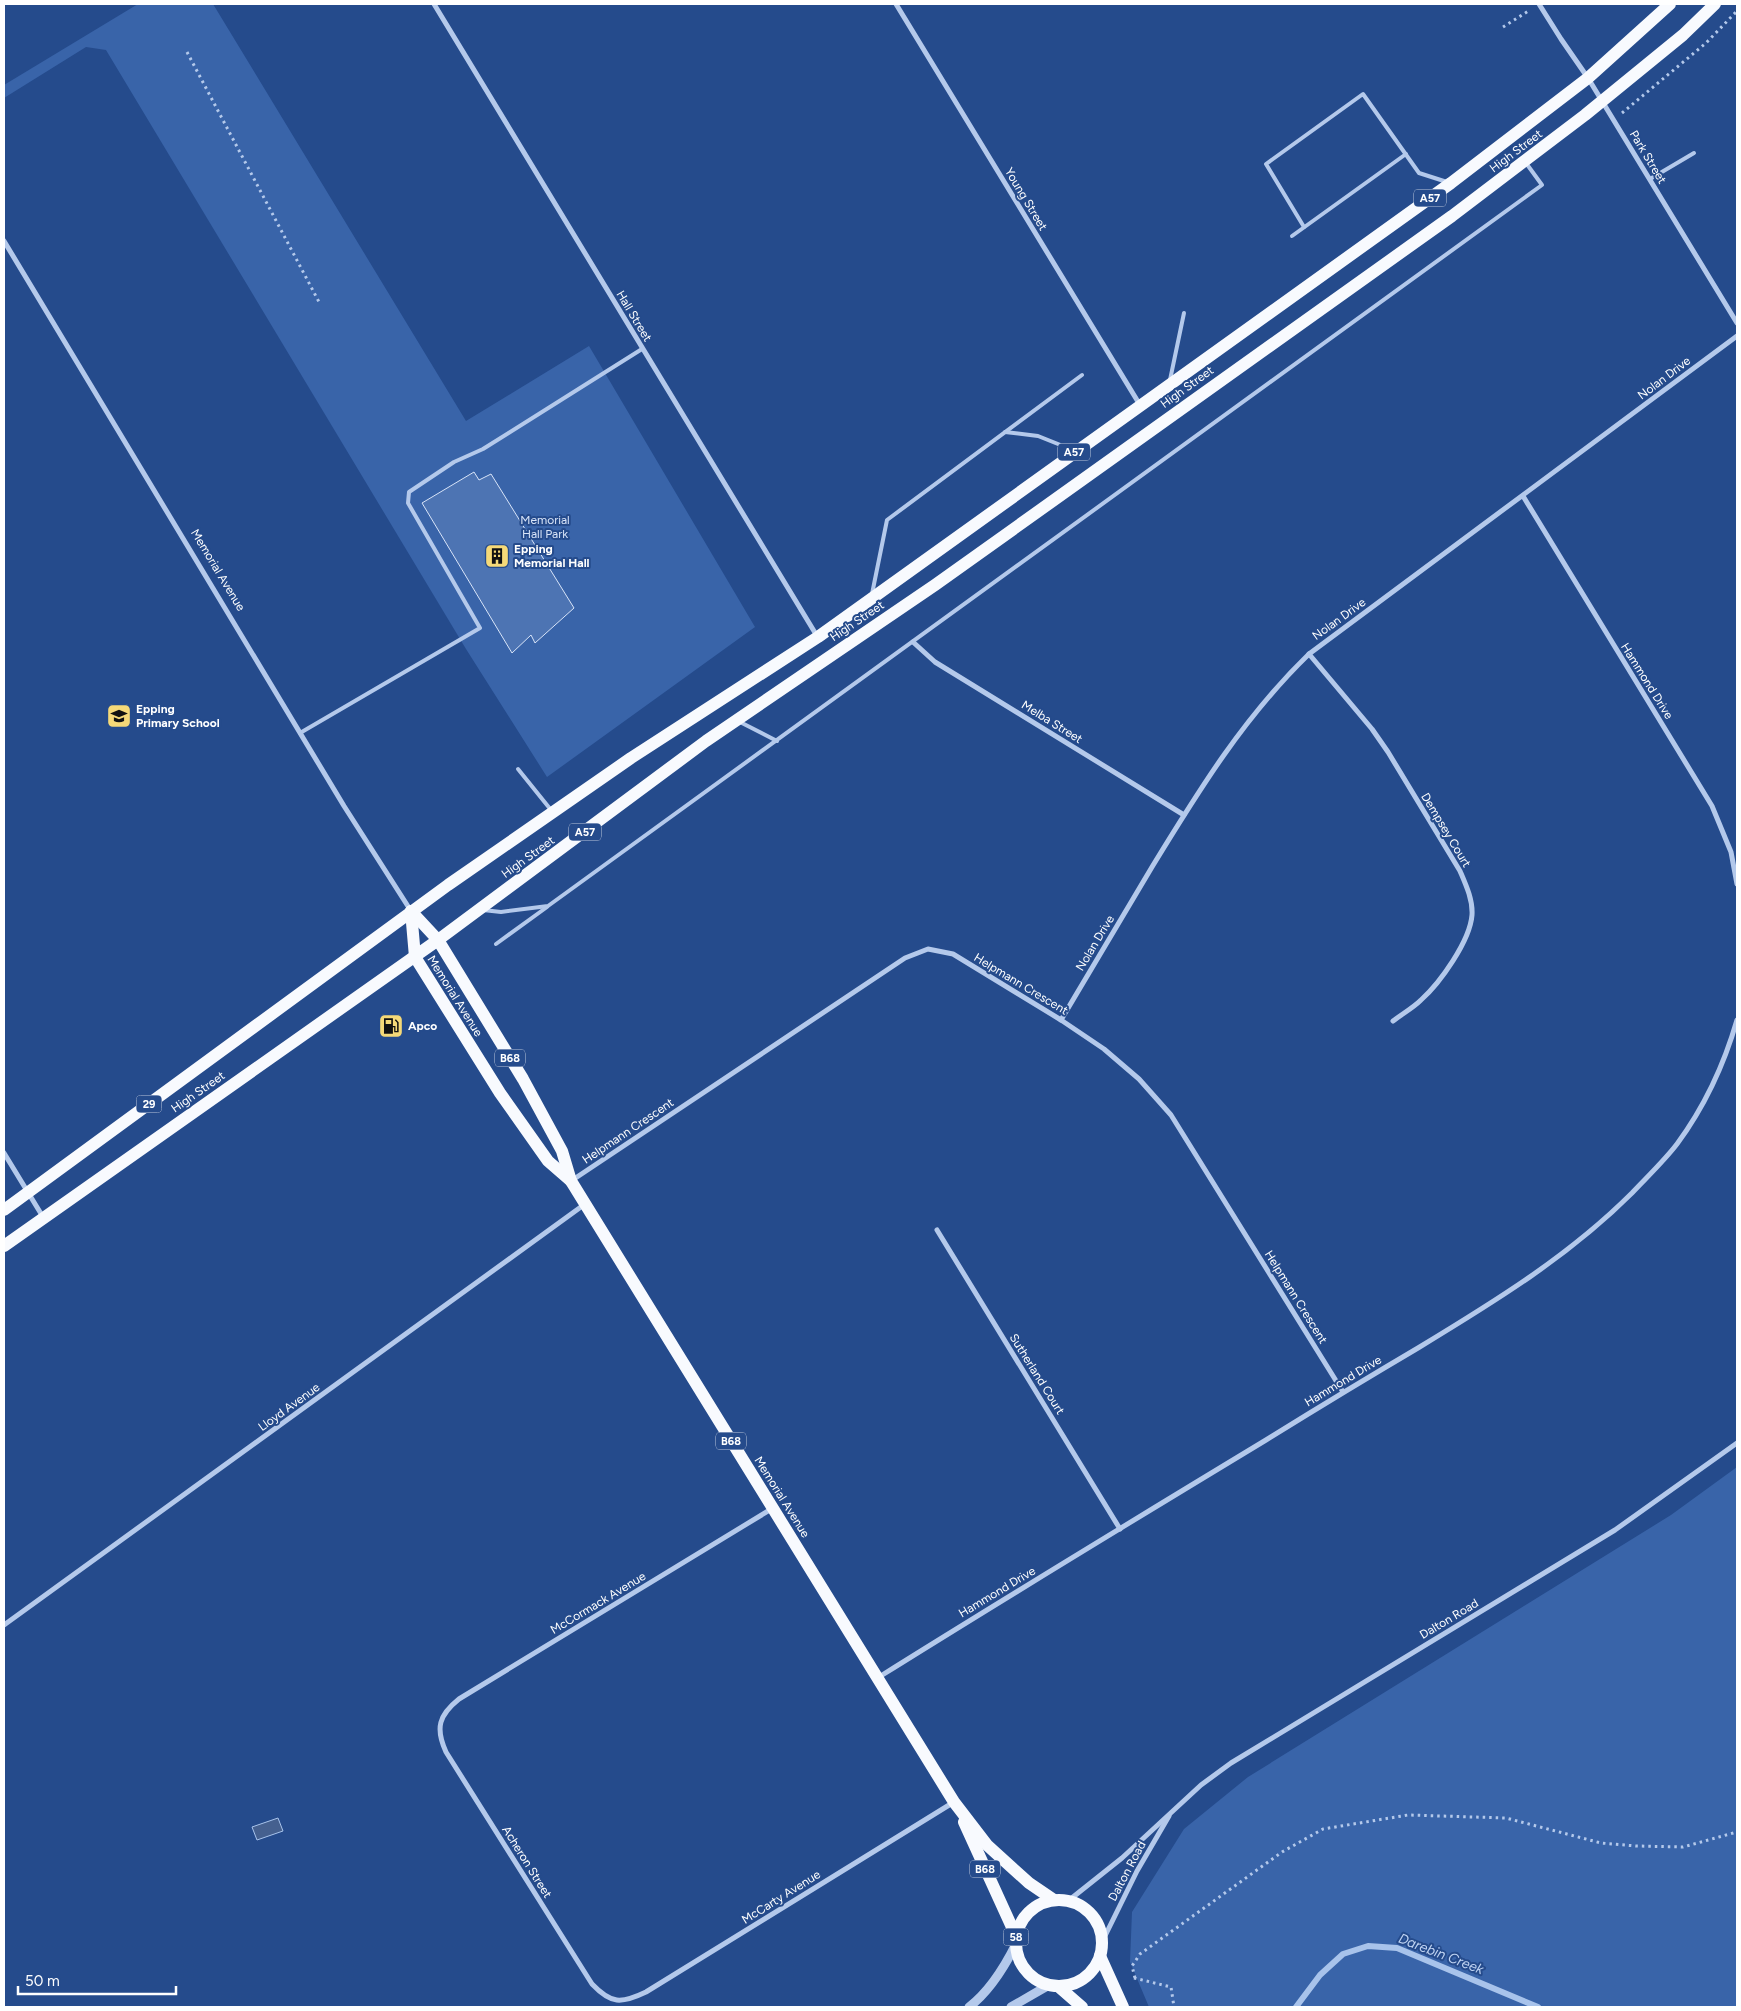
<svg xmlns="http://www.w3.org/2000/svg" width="1741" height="2011" font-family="Figtree,sans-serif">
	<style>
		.green { fill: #3964a9 }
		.water { fill: #45608f; stroke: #a8c3eb }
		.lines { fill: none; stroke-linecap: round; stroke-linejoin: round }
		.stream { stroke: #a8c3eb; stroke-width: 6 }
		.building { fill: #4d74b3; stroke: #d8e4f8 }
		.path { stroke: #b4c9eb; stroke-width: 3; stroke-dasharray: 2.5 4; stroke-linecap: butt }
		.service { stroke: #b4c9eb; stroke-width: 4 }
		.minor { stroke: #b4c9eb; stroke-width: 5 }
		.tertiary { stroke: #b4c9eb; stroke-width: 9 }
		.primary { stroke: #f8fafe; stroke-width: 12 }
		.labels { text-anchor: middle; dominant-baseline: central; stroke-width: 4; stroke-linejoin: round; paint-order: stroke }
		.shield { fill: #254b8c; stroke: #bec9dc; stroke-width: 1 }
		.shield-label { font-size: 11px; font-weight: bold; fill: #fff }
		.street-label { font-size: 12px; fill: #fff; stroke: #254b8c }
		.park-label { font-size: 12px; fill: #d8e4f8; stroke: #254b8c }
		.poi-label { font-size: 12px; font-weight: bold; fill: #fff; stroke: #254b8c; text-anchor: start }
		.water-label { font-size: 14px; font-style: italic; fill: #bfd3f2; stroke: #254b8c }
	</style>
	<rect width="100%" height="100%" fill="#254b8c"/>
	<g class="green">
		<polygon points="138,4 213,4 466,421 589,346 755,627 547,777 466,649 106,50 86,47 4,98 4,85"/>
		<polygon points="1737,1467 1737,2007 1149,2007 1130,1962 1132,1912 1184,1829 1248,1777 1671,1515"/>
	</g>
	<polygon class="water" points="278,1818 283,1831 257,1840 252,1827"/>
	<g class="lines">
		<polyline class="stream" points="1296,2007 1320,1975 1343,1954 1368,1946 1397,1948 1538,2007"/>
	</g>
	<polygon class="building" points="474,472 479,480 491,474 574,608 535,643 531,635 512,653 422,503"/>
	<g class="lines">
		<g class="path">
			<polyline points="1503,27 1530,10"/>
			<polyline points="187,52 319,302"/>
			<polyline points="1622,113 1706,43 1737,11"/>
			<polyline points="1134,1978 1171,1987 1174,2007"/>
			<polyline points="1135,1978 1132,1966 1140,1954 1282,1852 1323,1829 1408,1815 1506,1818 1601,1843 1636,1846 1683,1847 1737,1832"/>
		</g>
		<g class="service">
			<polyline points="1650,179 1694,153"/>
			<polyline points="1304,227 1266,164 1363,94 1419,173 1447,182"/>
			<polyline points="1292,236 1406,154"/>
			<polyline points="1170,380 1184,313"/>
			<polyline points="1005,432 1038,436 1073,450"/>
			<polyline points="872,594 887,520 1082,375"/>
			<polyline points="738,721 777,741"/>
			<polyline points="300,733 480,628 408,503 409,492 454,462 483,449 642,349"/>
			<polyline points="518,769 551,810"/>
			<polyline points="483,910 501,912 548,906 1542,185 1526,163"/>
			<polyline points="496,944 547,907"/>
		</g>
		<g class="minor">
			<polyline points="434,4 817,636"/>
			<polyline points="896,4 1140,405"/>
			<polyline points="1539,4 1561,39 1588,78 1737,323"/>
			<polyline points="4,241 344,806 411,911"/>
			<polyline points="1523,496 1712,806 1731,852 1737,884"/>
			<polyline points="913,642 935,662 1184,815"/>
			<path d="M1309,654L1372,729L1388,752L1460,871C1466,885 1473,900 1472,915C1470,941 1440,983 1421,1000C1413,1008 1402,1014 1393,1021"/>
			<path d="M1061,1020C1091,969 1122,918 1152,867C1199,790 1244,717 1309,654L1737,336"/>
			<polyline points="4,1153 43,1217"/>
			<polyline points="571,1181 905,958 928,949 953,954 1061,1020 1104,1049 1139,1079 1171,1115 1343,1392"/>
			<polyline points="937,1230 1120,1529"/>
			<path d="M773,1508L459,1699C439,1715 435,1728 446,1752L592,1984C611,2004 621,2004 646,1992L954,1802"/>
			<polyline points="4,1625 585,1204"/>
			<path d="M879,1677C1007,1597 1137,1518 1266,1440C1316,1409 1367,1378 1418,1348C1494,1302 1569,1256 1632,1193C1647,1177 1664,1161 1677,1144C1705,1106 1724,1065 1737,1020"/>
			<polyline points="1068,1901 1122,1858 1201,1785 1231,1763 1615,1530 1737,1443"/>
			<polyline points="1102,1942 1137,1871 1169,1816"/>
		</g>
		<g class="tertiary">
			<path d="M969,2007C990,1991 1004,1968 1016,1944"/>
			<polyline points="1011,2007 1049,1985"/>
		</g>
		<g class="primary">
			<polyline points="411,911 438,940 523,1079 562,1151 571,1181 954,1802 987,1845 1029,1883 1054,1900"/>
			<polyline points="411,911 415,957 500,1093 548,1161 571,1181"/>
			<polyline points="4,1210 448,885 631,758 818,637 1451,183 1588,78 1670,4"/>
			<polyline points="4,1246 438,940 706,741 935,585 1452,216 1585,115 1683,35 1715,4"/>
			<polyline points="964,1822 1016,1936"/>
			<circle cx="1059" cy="1943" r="43"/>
			<polyline points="1100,1956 1123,2007"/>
			<polyline points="1059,1987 1082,2007"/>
		</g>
	</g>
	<defs>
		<symbol id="building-square" viewBox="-11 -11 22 22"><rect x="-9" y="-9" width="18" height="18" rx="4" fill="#f5d978" stroke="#254b8c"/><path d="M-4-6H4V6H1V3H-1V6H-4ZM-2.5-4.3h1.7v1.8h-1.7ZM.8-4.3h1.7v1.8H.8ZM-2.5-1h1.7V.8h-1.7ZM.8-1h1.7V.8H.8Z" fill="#111"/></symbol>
		<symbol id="school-square" viewBox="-11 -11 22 22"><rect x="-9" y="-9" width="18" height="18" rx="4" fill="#f5d978" stroke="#254b8c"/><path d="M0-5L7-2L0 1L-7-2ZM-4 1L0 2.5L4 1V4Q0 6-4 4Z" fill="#111"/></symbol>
		<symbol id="fuel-square" viewBox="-11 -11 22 22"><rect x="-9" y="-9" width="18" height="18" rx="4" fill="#f5d978" stroke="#254b8c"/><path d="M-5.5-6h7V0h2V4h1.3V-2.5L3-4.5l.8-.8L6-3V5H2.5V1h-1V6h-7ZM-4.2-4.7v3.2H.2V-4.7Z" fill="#111"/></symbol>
	</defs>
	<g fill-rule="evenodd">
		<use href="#building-square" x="483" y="542" width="28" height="28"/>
		<use href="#school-square" x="105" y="702" width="28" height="28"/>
		<use href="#fuel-square" x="377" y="1012" width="28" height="28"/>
	</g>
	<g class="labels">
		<g class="shield">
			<rect x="1414" y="189.5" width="32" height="17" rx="4"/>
			<rect x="1058" y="443.5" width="32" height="17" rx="4"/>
			<rect x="569" y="823.5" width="32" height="17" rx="4"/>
			<rect x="495" y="1049.5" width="30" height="17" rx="4"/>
			<rect x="136.5" y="1095.5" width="25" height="17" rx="4"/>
			<rect x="716" y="1432.5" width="30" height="17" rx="4"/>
			<rect x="970" y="1860.5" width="30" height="17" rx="4"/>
			<rect x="1003.5" y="1928.5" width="25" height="17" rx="4"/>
		</g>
		<g class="shield-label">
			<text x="1430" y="198">A57</text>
			<text x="1074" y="452">A57</text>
			<text x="585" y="832">A57</text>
			<text x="510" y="1058">B68</text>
			<text x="149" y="1104">29</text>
			<text x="731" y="1441">B68</text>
			<text x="985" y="1869">B68</text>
			<text x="1016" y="1937">58</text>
		</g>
		<g class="street-label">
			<text transform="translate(1516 151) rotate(-37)">High Street</text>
			<text transform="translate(1648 157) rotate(59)">Park Street</text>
			<text transform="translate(1026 199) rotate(59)">Young Street</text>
			<text transform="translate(634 316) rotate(59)">Hall Street</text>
			<text transform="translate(1664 378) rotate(-37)">Nolan Drive</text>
			<text transform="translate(1187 387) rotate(-36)">High Street</text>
			<text transform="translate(218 570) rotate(59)">Memorial Avenue</text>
			<text transform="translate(1339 619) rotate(-36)">Nolan Drive</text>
			<text transform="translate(857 621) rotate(-34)">High Street</text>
			<text transform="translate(1647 681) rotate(58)">Hammond Drive</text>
			<text transform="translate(1052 722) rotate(32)">Melba Street</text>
			<text transform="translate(1446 830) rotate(59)">Dempsey Court</text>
			<text transform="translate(528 857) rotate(-36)">High Street</text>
			<text transform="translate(1095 943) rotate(-59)">Nolan Drive</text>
			<text transform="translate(1021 984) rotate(31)">Helpmann Crescent</text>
			<text transform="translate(455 996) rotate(58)">Memorial Avenue</text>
			<text transform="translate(198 1092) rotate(-35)">High Street</text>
			<text transform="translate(628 1131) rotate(-34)">Helpmann Crescent</text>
			<text transform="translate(1296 1297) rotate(58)">Helpmann Crescent</text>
			<text transform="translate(1037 1374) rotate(58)">Sutherland Court</text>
			<text transform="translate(1343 1381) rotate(-31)">Hammond Drive</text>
			<text transform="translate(289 1407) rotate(-36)">Lloyd Avenue</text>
			<text transform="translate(782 1497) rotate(58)">Memorial Avenue</text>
			<text transform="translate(997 1592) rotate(-31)">Hammond Drive</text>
			<text transform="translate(598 1603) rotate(-31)">McCormack Avenue</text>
			<text transform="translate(1449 1619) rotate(-31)">Dalton Road</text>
			<text transform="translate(527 1862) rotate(58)">Acheron Street</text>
			<text transform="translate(1127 1871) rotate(-62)">Dalton Road</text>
			<text transform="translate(781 1897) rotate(-32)">McCarty Avenue</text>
		</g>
		<g class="park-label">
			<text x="545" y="520">Memorial<tspan x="545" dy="14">Hall Park</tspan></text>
		</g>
		<g class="poi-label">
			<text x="514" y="549">Epping<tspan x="514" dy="14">Memorial Hall</tspan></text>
			<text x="136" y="709">Epping<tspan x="136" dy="14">Primary School</tspan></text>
			<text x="408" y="1026">Apco</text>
		</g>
		<g class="water-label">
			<text transform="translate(1441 1954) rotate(21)">Darebin Creek</text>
		</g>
	</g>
	<rect width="1741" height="2011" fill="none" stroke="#ffffff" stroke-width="10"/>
	<path d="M18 1986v8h158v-8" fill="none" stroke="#ffffff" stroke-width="2.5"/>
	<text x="25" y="1986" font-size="15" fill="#ffffff" stroke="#254b8c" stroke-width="4" paint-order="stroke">50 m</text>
</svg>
